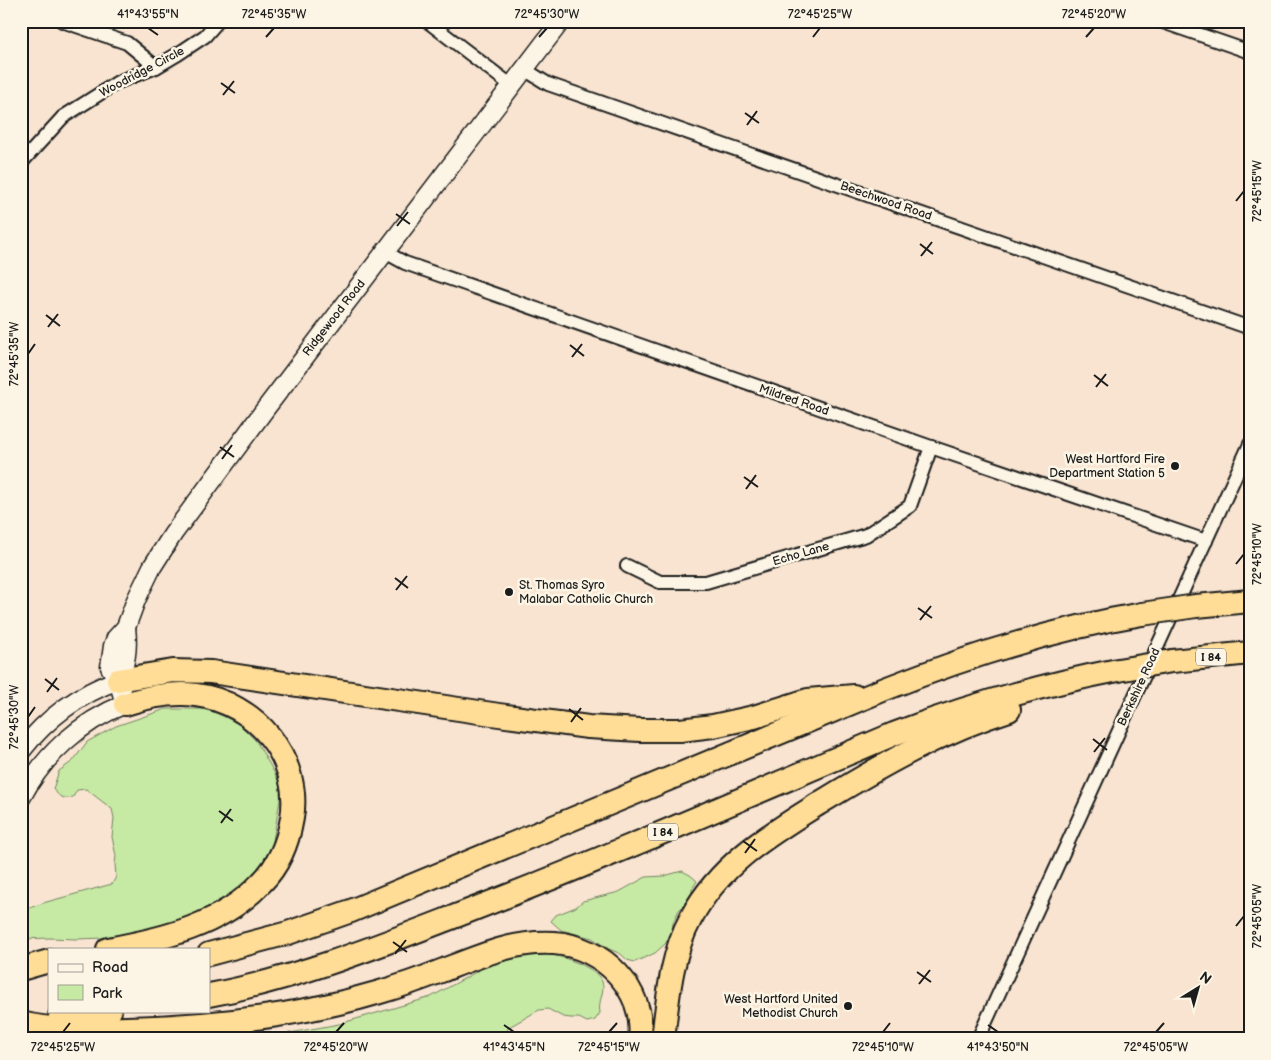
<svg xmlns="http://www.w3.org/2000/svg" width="1271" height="1060" font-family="'Balsamiq Sans',sans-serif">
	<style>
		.green { fill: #c6eaa4; stroke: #718360 }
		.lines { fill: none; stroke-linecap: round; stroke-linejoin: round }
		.street-casing { stroke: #1c1c1c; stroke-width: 16 }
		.secondary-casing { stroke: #1c1c1c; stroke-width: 21 }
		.highway-casing { stroke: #1c1c1c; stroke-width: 26 }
		.street { stroke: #fcf5e5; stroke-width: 12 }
		.secondary { stroke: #fcf5e5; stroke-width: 18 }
		.highway { stroke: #ffdd96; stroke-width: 22 }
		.highway-bridge-casing { stroke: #1c1c1c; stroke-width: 26; stroke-linecap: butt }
		.highway-bridge { stroke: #ffdd96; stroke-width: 22 }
		.ticks { fill: none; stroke: #1c1c1c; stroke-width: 2 }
		.poi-dot { fill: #1c1c1c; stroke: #fcf5e5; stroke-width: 2 }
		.labels { text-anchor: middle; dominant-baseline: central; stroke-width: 5; stroke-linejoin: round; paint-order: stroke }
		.shield { fill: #fcf5e5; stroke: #5f5d58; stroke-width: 1 }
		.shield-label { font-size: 11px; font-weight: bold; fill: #1c1c1c }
		.street-label { font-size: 12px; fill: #1c1c1c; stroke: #fcf5e5 }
		.poi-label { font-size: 12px; fill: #1c1c1c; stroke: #fcf5e5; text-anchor: end }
		.neatline { fill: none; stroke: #1c1c1c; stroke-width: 2 }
		.ticks-label { font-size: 12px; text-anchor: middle; fill: #1c1c1c }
	</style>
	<rect width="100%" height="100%" fill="#f8e4d0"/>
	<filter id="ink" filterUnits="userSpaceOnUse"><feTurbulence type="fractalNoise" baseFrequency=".02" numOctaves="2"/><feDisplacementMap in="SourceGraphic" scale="10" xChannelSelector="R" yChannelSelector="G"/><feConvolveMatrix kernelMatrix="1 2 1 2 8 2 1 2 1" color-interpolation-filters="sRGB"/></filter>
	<g filter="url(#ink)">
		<g class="green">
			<path d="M166,709H202L211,711L227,718L240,725L256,741L274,772L282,788L272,847L259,872L235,894L189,917L162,925L105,938L76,939L50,938L21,939V910L27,909L43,903L112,884L116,877L115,864L116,856L112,837L114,818L112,809L86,789L77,790L73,797C62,800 60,797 53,789L59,771L73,761L87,742L116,726Z"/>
			<polygon points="682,871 690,875 697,881 692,889 692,898 679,910 673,922 672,933 665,944 655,953 635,962 627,960 621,954 609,949 592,938 561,930 551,921 556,915 576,907 583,901 619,892 646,877 664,876"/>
			<path d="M537,952C554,954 602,966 603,986C603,996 598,1002 600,1013L595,1020L587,1022L579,1018H571L563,1017L548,1009L539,1010L509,1027L502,1039H257L339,1024L431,997L485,967Z"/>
		</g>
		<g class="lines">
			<defs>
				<g id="street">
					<polyline points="62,21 127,43 156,67"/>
					<polyline points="427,21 512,86"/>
					<polyline points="1160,21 1250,52"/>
					<polyline points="524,69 548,84 1250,328"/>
					<polyline points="21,163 63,117 118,82 156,67 178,54 205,36 218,21"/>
					<polyline points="385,252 405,263 931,447 1206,541"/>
					<polyline points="627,566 660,582 706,582 866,535 910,506 931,447"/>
					<polyline points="978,1039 1250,444"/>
				</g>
				<g id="secondary">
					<path d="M21,751C46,719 79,694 118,680C127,664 128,645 126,627"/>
					<path d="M21,798C43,756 80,722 125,704L118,680L110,667L113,646L116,638L126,627L136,600L152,567L173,534L266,408L561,21"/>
				</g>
				<g id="highway">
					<polyline points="1196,606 1250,601"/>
					<polyline points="1172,661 1250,653"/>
					<polyline points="118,680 173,671 211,672 499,715 588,727 640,730 680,730 713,726 754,717 808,700 854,696"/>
					<path d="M108,949C163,939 223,925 262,882C279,865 288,842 292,818C302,758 255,702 196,695C172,692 147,697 125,704"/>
					<path d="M209,954L288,933L351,911L885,689C969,656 1053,629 1142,614"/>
					<polyline points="21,969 49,961"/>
					<path d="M209,995C296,979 378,946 461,914C607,858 750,795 894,734C967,706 1041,685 1118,670"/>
					<polyline points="60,1016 110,1011"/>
					<path d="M21,1023C56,1032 91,1029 127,1028C213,1026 297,1017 380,992C401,986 421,979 441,971C477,957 515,940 554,943C602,946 646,989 640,1039"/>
					<path d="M663,1039C668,998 671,954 691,918C720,863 772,833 823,801C882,765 942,731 1009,710"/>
				</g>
			</defs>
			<use href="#street" class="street-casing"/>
			<use href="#secondary" class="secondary-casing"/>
			<use href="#highway" class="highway-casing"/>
			<use href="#street" class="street"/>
			<use href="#secondary" class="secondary"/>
			<use href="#highway" class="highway"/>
			<defs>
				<g id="highway-bridge">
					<polyline points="1142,614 1196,606"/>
					<polyline points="1118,670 1172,661"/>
				</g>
			</defs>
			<use href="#highway-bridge" class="highway-bridge-casing"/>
			<use href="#highway-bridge" class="highway-bridge"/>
		</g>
	</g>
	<path class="ticks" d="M148,28L158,35M266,37L274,28M539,37L547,28M813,37L820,28M1086,37L1094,28M221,83L235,93M223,95L234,81M745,113L759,123M747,125L757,111M1236,201L1244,191M396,214L410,224M397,226L408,212M920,244L933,254M921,256L932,242M46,315L60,326M48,327L58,314M570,345L584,356M28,354L35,344M572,357L582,344M1094,375L1108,386M1096,387L1106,374M220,447L234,457M222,459L232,445M744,477L758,487M746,489L756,475M1236,564L1244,554M395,578L408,588M396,590L407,576M918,608L932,618M920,620L931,606M45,679L59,690M47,692L57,678M569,709L583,720M28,717L35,707M571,722L581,708M1093,739L1107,750M1094,752L1105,738M219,811L233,821M221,823L231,809M743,841L757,851M745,853L755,839M1236,926L1244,916M393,942L407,952M395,954L406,940M917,972L931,982M919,984L930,970M504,1025L514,1032M988,1025L998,1032M63,1032L70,1023M336,1032L344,1023M609,1032L617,1023M883,1032L890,1023M1156,1032L1164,1023"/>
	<g class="poi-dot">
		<circle cx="1175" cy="466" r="5"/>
		<circle cx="509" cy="592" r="5"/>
		<circle cx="848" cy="1006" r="5"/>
	</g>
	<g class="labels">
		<g class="shield">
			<rect x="1196" y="648.5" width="30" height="17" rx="4"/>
			<rect x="648" y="823.5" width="30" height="17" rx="4"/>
		</g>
		<g class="shield-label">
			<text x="1211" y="657">I 84</text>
			<text x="663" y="832">I 84</text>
		</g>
		<g class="street-label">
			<text transform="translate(142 72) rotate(-28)">Woodridge Circle</text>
			<text transform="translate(886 201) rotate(19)">Beechwood Road</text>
			<text transform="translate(334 318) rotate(-52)">Ridgewood Road</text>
			<text transform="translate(794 400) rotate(19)">Mildred Road</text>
			<text transform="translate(801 554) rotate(-16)">Echo Lane</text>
			<text transform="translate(1139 687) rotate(-65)">Berkshire Road</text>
		</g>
		<g class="poi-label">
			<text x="1165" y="459">West Hartford Fire<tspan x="1165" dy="14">Department Station 5</tspan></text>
			<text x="519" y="585" text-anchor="start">St. Thomas Syro<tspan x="519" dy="14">Malabar Catholic Church</tspan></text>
			<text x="838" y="999">West Hartford United<tspan x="838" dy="14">Methodist Church</tspan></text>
		</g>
	</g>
	<rect width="1271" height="1060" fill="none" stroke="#fcf5e5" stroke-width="55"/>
	<rect x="48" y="948" width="162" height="65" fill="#fcf5e5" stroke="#a29e95"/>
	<rect x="58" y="964" width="25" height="8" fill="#fcf5e5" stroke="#a29e95"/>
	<text x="92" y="972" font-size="15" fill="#1c1c1c">Road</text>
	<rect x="58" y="985" width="25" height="15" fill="#c6eaa4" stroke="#a29e95"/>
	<text x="92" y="998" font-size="15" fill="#1c1c1c">Park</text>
	<g transform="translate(1198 988) rotate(37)" stroke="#fcf5e5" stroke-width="4" paint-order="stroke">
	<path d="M0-4L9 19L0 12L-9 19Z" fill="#1c1c1c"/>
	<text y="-8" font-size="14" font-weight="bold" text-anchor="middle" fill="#1c1c1c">N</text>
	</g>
	<rect x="28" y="28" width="1216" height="1004" class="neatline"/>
	<g class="ticks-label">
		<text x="148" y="18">41°43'55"N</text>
		<text x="274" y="18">72°45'35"W</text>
		<text x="547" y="18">72°45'30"W</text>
		<text x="820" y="18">72°45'25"W</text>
		<text x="1094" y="18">72°45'20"W</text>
		<text transform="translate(1257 191) rotate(-90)" y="4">72°45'15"W</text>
		<text transform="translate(14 354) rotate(-90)" y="4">72°45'35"W</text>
		<text transform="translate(1257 554) rotate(-90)" y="4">72°45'10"W</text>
		<text transform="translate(14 717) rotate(-90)" y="4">72°45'30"W</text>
		<text transform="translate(1257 916) rotate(-90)" y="4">72°45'05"W</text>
		<text x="63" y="1051">72°45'25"W</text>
		<text x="336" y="1051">72°45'20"W</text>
		<text x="514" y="1051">41°43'45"N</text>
		<text x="609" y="1051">72°45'15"W</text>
		<text x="883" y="1051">72°45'10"W</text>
		<text x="998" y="1051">41°43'50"N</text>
		<text x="1156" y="1051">72°45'05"W</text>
	</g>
</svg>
